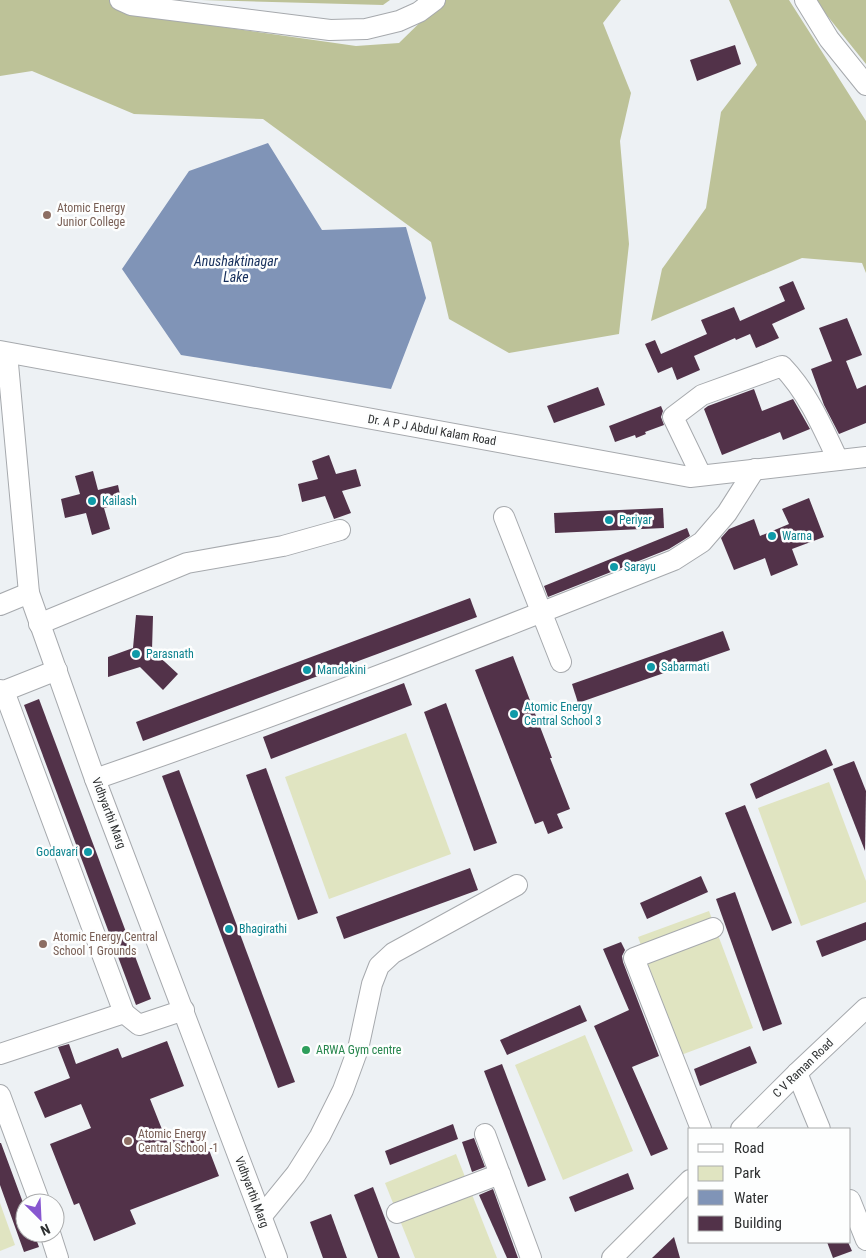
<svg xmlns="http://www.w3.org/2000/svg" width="866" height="1258" font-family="'Roboto Condensed',sans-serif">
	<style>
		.green { fill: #e0e4c1 }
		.forest { fill: #bdc298 }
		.water { fill: #8094b7 }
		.building { fill: #523249 }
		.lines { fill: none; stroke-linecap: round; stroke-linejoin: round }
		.minor-casing { stroke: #a6a9ad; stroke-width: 22 }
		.minor { stroke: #fff; stroke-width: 20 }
		.education-dot { fill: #8d6e63; stroke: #fdfefe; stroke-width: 2 }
		.culture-dot { fill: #0f9aa8; stroke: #fdfefe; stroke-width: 2 }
		.leisure-dot { fill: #2e9e5b; stroke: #fdfefe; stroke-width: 2 }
		.labels { text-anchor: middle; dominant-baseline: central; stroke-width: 5; stroke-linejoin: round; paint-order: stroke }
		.education-label { font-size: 12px; fill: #785e54; stroke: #fdfefe; text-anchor: start }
		.street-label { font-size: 12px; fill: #2d2f30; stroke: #fdfefe }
		.culture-label { font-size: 12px; fill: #0d838f; stroke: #fdfefe; text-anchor: start }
		.leisure-label { font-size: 12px; fill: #27864d; stroke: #fdfefe; text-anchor: start }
		.water-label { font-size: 14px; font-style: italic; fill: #142d5a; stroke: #fdfefe }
	</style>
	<rect width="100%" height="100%" fill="#edf1f4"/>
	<g class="green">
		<polygon points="406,733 451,854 329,899 285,777"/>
		<polygon points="829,782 866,881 866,902 801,926 758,808"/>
		<polygon points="709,911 753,1028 681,1055 638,937"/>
		<polygon points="585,1035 633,1151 563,1180 515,1065"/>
		<polygon points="456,1154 497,1258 415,1258 385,1183"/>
		<polygon points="0,1203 15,1245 0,1251"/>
	</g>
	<g class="forest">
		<polygon points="0,0 124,0 159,18 356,46 399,43 443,0 621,0 603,23 631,93 620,141 629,244 619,334 509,353 449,319 431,242 263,119 134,114 32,71 0,76"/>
		<polygon points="201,0 390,0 383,5"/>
		<polygon points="729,0 789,0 866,121 866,273 862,263 802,258 651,321 662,269 706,208 721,112 757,65"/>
		<polygon points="817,0 866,0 866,64 821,8"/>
	</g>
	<polygon class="water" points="268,143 322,230 406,227 426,298 391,389 181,355 122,269 189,171"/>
	<g class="building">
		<polygon points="735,45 741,64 697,81 690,60"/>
		<polygon points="793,281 805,309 772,324 779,338 756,348 750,334 736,340 735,338 694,356 700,370 677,380 672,367 658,373 645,344 655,340 661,354 707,334 701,320 734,307 740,321 785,301 779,287"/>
		<polygon points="847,318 862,355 846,361 857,389 866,385 866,423 839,434 824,405 811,369 832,361 819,328"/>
		<polygon points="598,387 605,405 554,423 547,406"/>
		<polygon points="754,389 762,411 793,399 810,429 783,440 780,432 722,455 704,409 708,406"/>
		<polygon points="661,406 663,411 661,417 664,425 645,432 646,434 636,438 635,435 615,442 609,426"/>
		<polygon points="329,455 336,474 356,469 361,486 342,491 351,513 334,519 325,496 302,502 298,484 318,479 312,461"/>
		<polygon points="93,471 98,490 118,485 122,504 104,508 110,529 92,535 86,513 65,518 61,499 80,494 75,476"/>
		<polygon points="809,498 824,537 792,549 798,565 771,576 765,558 734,570 721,538 729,529 754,519 760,536 789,524 782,509"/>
		<polygon points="663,508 664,528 555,533 554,513"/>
		<polygon points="687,528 690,536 669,549 548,597 544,586"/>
		<polygon points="470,598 477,617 143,741 136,722"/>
		<polygon points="136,615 153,616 152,650 178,674 163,690 140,667 108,677 108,657 133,648"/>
		<polygon points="723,631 730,650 578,703 572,684"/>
		<polygon points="513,656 552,758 550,758 570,809 557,814 563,828 548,834 543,821 535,824 475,670"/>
		<polygon points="404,683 412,705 271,759 263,737"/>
		<polygon points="39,699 151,999 136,1005 24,705"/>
		<polygon points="446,703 497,843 474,851 424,712"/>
		<polygon points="826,749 833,765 756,799 750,784"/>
		<polygon points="854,761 866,791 865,851 833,769"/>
		<polygon points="266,768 318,913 298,920 246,775"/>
		<polygon points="179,770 295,1082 278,1088 162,776"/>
		<polygon points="745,805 792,923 772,931 725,813"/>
		<polygon points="470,868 478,890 344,939 336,917"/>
		<polygon points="701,876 708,892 647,919 640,903"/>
		<polygon points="735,892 782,1024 763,1031 716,899"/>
		<polygon points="866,922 866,940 822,957 816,941"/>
		<polygon points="621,942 625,950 622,956 623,962 659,1056 632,1067 668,1149 651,1156 594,1026 629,1010 603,949"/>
		<polygon points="580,1005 587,1021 507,1055 500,1040"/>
		<polygon points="167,1041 184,1086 150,1099 167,1142 201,1129 219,1176 130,1210 136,1224 94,1241 79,1203 74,1205 50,1144 91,1128 81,1104 45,1118 34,1092 70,1078 58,1047 69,1044 76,1064 118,1048 122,1058"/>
		<polygon points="750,1046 757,1063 700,1086 694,1069"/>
		<polygon points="502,1064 546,1180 528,1187 484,1071"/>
		<polygon points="453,1124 458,1139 390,1165 385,1151"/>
		<polygon points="474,1138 485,1167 472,1172 462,1142"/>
		<polygon points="0,1143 1,1143 25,1208 25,1233 34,1233 39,1247 24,1252 0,1185"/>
		<polygon points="628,1173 634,1189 575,1212 569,1197"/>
		<polygon points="373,1187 400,1258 378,1258 354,1195"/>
		<polygon points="493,1189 518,1258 507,1258 479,1195"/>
		<polygon points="331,1214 347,1258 323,1258 310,1222"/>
		<polygon points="674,1237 680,1258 652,1258"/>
		<polygon points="827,1242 848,1242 852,1251 833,1258"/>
	</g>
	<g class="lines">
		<defs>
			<g id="minor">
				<polyline points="120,0 131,5 330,30 366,29 399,21 419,12 435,0"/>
				<polyline points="805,0 829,39 866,85"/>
				<polyline points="0,351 690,477 866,457"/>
				<polyline points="7,353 29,593 95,779 277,1258"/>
				<path d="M701,475L673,417L702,395L782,366C808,393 822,426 838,460"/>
				<polyline points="504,517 561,662"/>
				<polyline points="0,605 29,593"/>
				<polyline points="39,624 187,563 283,546 340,530"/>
				<polyline points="0,690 4,691 57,670"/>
				<polyline points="4,691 124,1013"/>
				<path d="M95,779C290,712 482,636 674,560L702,542L727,513L755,469"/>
				<polyline points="0,1054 124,1013 139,1025 184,1010"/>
				<polyline points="797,1073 820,1129"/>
				<polyline points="0,1095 40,1203"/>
				<polyline points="701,1129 634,958 713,928"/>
				<polyline points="741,1129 797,1073 866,1008"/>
				<polyline points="485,1134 531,1258"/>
				<polyline points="850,1200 866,1240"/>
				<polyline points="397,1213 500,1174"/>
				<polyline points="261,1217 296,1174 320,1136 343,1090 358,1049 372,984 379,966 393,953 517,885"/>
				<polyline points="50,1233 58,1258"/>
				<polyline points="612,1258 690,1180"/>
			</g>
		</defs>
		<use href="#minor" class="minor-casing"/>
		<use href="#minor" class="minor"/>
	</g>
	<g class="education-dot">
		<circle cx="47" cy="215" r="5"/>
		<circle cx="43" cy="944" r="5"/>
		<circle cx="128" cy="1141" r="5"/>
	</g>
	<g class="culture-dot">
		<circle cx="92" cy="501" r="5"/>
		<circle cx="609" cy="520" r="5"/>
		<circle cx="772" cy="536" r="5"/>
		<circle cx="614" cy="567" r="5"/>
		<circle cx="136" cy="654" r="5"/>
		<circle cx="651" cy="667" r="5"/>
		<circle cx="307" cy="670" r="5"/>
		<circle cx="514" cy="714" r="5"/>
		<circle cx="88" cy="852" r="5"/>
		<circle cx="229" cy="929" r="5"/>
	</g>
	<circle class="leisure-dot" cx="306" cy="1050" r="5"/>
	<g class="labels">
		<g class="education-label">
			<text x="57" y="208">Atomic Energy<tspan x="57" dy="14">Junior College</tspan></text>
			<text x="53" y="937">Atomic Energy Central<tspan x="53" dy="14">School 1 Grounds</tspan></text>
			<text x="138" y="1134">Atomic Energy<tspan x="138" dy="14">Central School -1</tspan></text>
		</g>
		<g class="street-label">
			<text transform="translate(432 430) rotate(10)">Dr. A P J Abdul Kalam Road</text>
			<text transform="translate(109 813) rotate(69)">Vidhyarthi Marg</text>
			<text transform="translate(803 1068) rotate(-44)">C V Raman Road</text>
			<text transform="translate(252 1192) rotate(69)">Vidhyarthi Marg</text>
		</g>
		<g class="culture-label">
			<text x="102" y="501">Kailash</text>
			<text x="619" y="520">Periyar</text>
			<text x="782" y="536">Warna</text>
			<text x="624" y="567">Sarayu</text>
			<text x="146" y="654">Parasnath</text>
			<text x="661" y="667">Sabarmati</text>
			<text x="317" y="670">Mandakini</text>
			<text x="524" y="707">Atomic Energy<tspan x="524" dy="14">Central School 3</tspan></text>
			<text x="78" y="852" text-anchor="end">Godavari</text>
			<text x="239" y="929">Bhagirathi</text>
		</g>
		<g class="leisure-label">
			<text x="316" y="1050">ARWA Gym centre</text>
		</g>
		<g class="water-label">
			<text x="236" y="261">Anushaktinagar<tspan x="236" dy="16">Lake</tspan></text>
		</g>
	</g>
	<rect x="688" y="1128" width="162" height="115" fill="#fdfefe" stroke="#aaabac"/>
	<rect x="698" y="1144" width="25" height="8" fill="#ffffff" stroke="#aaabac"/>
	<text x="734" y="1153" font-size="15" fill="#2d2f30">Road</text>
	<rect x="698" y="1166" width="25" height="15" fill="#e0e4c1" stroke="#aaabac"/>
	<text x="734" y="1178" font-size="15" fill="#2d2f30">Park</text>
	<rect x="698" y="1190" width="25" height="15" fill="#8094b7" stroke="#aaabac"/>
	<text x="734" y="1203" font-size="15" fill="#2d2f30">Water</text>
	<rect x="698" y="1216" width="25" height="15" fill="#523249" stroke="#aaabac"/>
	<text x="734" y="1228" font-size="15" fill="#2d2f30">Building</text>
	<g transform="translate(40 1218) rotate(156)"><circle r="24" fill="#fdfefe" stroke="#aaabac"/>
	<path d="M0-4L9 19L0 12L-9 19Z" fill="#8757d0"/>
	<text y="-8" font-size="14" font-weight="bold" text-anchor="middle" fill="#2d2f30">N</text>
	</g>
</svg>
